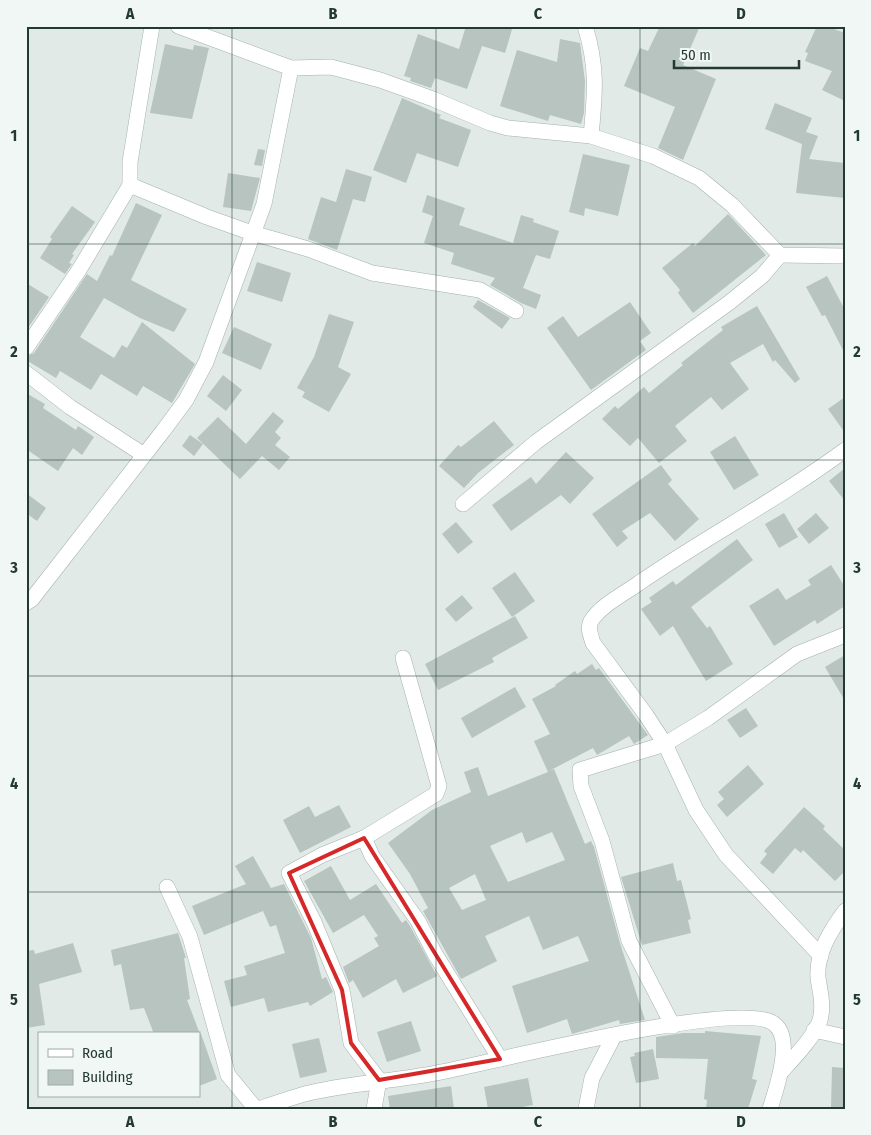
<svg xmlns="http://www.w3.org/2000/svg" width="871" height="1135" font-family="'Fira Sans Condensed',sans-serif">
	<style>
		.building { fill: #b7c4bf; fill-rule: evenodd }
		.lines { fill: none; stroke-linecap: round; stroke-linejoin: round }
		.minor-casing { stroke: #a4b1ad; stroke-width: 16 }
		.minor { stroke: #fff; stroke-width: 15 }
		.marked { fill: none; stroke: #d62828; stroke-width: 4; stroke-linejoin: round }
		.grid { fill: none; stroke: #233933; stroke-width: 1; stroke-opacity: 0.55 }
		.neatline { fill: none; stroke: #233933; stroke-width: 2 }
		.grid-label { font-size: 16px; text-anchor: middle; font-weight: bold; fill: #233933 }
	</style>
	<rect width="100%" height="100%" fill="#e1eae6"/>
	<g class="building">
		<polygon points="466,26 513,26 505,53 482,46 467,89 435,78 431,88 410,81 411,78 404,76 418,34 459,49"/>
		<polygon points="660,26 700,26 683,65 716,79 683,160 658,148 675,107 624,86 640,48 648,51"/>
		<polygon points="817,26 826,26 845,33 845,101 822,90 832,71 805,61 808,53 805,52"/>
		<polygon points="560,39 580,43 585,81 584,113 581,124 550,115 548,121 500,106 517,50 557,62"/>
		<polygon points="165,44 193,50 194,45 209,48 192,119 150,113"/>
		<polygon points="402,98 441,115 439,118 471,130 458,167 417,153 406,183 373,170"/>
		<polygon points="775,103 812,118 806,132 818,136 809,159 845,163 845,198 796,193 802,144 765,129"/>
		<polygon points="258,149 265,150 262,166 254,165"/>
		<polygon points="583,154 630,165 618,216 585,208 584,216 569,212"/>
		<polygon points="346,169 372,177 365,202 353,199 337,250 308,239 321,197 336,202"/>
		<polygon points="228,173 260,178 251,211 223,207"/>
		<polygon points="427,195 465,208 459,225 513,243 521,215 534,219 533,222 559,231 550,259 536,255 523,288 541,295 536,309 521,303 490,285 495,278 451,264 454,253 424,243 433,216 422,212"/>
		<polygon points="136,203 162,215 131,280 187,309 174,332 140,318 104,298 80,337 114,358 122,345 127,348 142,322 195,364 172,403 143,386 137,396 101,374 91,390 60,371 56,378 26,360 26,357 34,353 87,274 97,281 110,255 112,256"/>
		<polygon points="72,206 95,222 72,254 74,255 69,263 72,264 65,274 40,258 52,239 50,237"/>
		<polygon points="728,214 766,255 693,313 678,293 680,290 662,268 693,243 695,246"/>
		<polygon points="257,262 291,273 282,302 247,291"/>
		<polygon points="827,276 845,310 845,354 825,315 822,316 806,287"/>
		<polygon points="26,283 49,297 26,331"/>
		<polygon points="478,300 510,318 502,329 473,307"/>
		<polygon points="630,302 651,333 640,341 646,350 591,390 547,328 563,316 578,337"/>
		<polygon points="757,306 800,379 795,383 775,360 773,362 763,344 730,363 749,389 722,410 711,397 675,426 687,441 659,463 638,438 630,446 602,419 615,406 618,409 644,387 649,393 683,365 681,363 723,330 721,327"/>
		<polygon points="329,314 354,322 338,367 351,374 329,412 302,397 305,392 297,388 314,357"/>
		<polygon points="234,327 272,344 261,370 222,353"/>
		<polygon points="223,375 242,390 226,411 207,396"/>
		<polygon points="26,393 45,404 43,408 76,430 78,426 94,437 82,455 73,448 58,471 26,449"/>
		<polygon points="845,397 845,433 828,409"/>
		<polygon points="273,412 284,421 275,432 281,438 275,445 290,457 279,470 262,456 240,479 197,438 218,417 246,444"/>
		<polygon points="494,421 514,445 478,473 464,488 439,466 458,445 461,447"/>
		<polygon points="190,435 203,444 194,456 182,446"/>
		<polygon points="735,436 759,475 734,490 710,452"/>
		<polygon points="566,452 594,478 570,504 561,495 511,531 492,505 531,477 536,484"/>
		<polygon points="661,465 672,480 668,484 699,519 675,541 650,513 622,531 628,538 617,547 592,514"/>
		<polygon points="845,468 845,501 829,481"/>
		<polygon points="26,493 46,508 37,521 26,513"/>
		<polygon points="784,513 798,537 779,548 765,524"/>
		<polygon points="816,513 829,528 809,544 797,529"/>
		<polygon points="456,522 473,542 458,554 442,534"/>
		<polygon points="737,539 753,560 691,607 707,628 710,626 733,664 706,681 673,626 660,636 641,609 652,602 649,598 673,581 676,585"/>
		<polygon points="831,565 845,587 845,606 817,624 815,620 774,646 749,606 778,588 786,600 811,585 808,580"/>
		<polygon points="515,572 535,601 512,617 492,588"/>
		<polygon points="462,595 473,608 456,622 445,609"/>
		<polygon points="515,616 528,638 492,658 494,662 438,690 425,664"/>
		<polygon points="845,655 845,701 825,667"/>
		<path d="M592,664L596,670L599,668L648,735L634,744L629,736L597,755L593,748L549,771L554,769L585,844L591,841L594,847L620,943L645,1020L620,1024L619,1020L572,1034L567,1019L527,1033L512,986L589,961L578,936L543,950L529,916L485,936L497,961L461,979L423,911L428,908L410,874L388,843L432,810L471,792L464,772L478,767L488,796L548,772L534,741L550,734L532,699L556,686L555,685L575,671L577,674ZM522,832L526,843L552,832L565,860L508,882L490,846ZM475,874L486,900L462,910L449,888Z"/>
		<polygon points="515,687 526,707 472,738 461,718"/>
		<polygon points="746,708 758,726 740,738 727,720"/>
		<polygon points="748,765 764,784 727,817 717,805 724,799 718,792"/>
		<polygon points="339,805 351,827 300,853 283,820 309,806 315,817"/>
		<polygon points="804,807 825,826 823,829 845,850 845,871 835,881 803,850 801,853 795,848 773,874 760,863 767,854 764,851"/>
		<polygon points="253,856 271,888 284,884 311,938 322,979 326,977 333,992 310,1006 308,1002 268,1012 264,998 231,1007 224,981 247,975 244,966 285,953 276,925 270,927 263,911 204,935 192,906 246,884 235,866"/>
		<polygon points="673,863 677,881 681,880 691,919 688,920 691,933 642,945 621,877"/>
		<polygon points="331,866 350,900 376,884 402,923 406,920 410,926 437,976 403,993 396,979 363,998 353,980 349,983 343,967 379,946 374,938 378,936 364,915 333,933 304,881"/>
		<polygon points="178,933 186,958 184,958 190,999 187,1000 200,1034 154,1034 144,1008 130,1010 121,964 114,966 111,950"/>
		<polygon points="73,943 82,972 39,984 45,1025 26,1028 26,951 34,950 35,954"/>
		<polygon points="411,1021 421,1051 387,1062 377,1032"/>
		<polygon points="705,1031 761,1036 752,1079 757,1080 748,1109 706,1109 707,1100 704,1099 708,1059 656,1058 656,1037 683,1033 705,1033"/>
		<polygon points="199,1034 201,1034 217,1079 199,1086"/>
		<polygon points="319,1038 327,1072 300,1078 292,1044"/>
		<polygon points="653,1049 659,1079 636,1083 630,1057 635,1056 634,1053"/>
		<polygon points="832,1067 845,1068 845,1109 831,1109"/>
		<polygon points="528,1078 533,1105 512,1109 488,1109 484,1087"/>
		<polygon points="451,1086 454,1109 390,1109 388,1096"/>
	</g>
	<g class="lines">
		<defs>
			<g id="minor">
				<polyline points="178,26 291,68 331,67 380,80 433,99 490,123 508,128 591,136 653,156 699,178 732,205 780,255 845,256"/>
				<path d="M585,26C598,68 595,94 591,136"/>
				<polyline points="130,185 207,217 252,233 308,249 372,273 480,290 516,311"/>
				<polyline points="26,348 79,270 130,185 130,162 152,26"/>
				<polyline points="26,373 70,407 144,455"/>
				<polyline points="463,504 536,442 730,302 762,276 780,255"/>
				<polyline points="26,603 32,599 163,431 186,400 206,362 264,204 291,68"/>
				<polyline points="403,658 439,786 436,794 364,838 372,856 418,921 435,954 500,1059"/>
				<polyline points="364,838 322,855 289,873 314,922 342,990 351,1043 379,1080 374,1109"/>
				<polyline points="167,887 190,937 228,1075 256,1109"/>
				<path d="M821,956L726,855L696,810L665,744L646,715L593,643C591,636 587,628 591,621C601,605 624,594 639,583C707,536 779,499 845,450"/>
				<polyline points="673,1026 629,941 602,841 581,786 580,770 665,744 708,718 797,654 845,635"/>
				<polyline points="814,1030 845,1037"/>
				<path d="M781,1072C792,1060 816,1035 820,1020C824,1006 820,991 818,978C816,953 831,930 845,911"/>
				<path d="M259,1109C276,1103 295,1096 313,1092C353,1083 395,1081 436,1073C490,1063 738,999 773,1023C795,1037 776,1089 770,1109"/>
				<polyline points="586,1109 592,1078 614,1036"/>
			</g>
		</defs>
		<use href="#minor" class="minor-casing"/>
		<use href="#minor" class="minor"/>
	</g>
	<path class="marked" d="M364,838L500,1059L379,1080L351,1043L342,990L289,873Z"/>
	<path class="grid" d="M232,26V1109M436,26V1109M640,26V1109M26,244H845M26,460H845M26,676H845M26,892H845"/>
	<rect width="871" height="1135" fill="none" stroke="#f1f7f4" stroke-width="55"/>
	<rect x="38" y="1032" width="162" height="65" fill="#f1f7f4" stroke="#9faba7"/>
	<rect x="48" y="1049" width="25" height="8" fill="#ffffff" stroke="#9faba7"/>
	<text x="82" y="1058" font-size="15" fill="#233933">Road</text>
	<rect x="48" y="1070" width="25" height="15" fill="#b7c4bf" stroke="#9faba7"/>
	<text x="82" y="1082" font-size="15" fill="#233933">Building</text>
	<path d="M674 60v8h125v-8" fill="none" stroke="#233933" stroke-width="2.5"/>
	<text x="681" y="60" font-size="15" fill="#233933" stroke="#f1f7f4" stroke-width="4" paint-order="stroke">50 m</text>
	<rect x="28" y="28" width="816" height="1080" class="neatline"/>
	<g class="grid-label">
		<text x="130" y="19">A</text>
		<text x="333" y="19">B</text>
		<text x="538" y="19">C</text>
		<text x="741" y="19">D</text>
		<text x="14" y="141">1</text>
		<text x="857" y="141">1</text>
		<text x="14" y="357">2</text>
		<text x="857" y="357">2</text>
		<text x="14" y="573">3</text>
		<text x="857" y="573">3</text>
		<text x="14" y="789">4</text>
		<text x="857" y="789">4</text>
		<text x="14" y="1005">5</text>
		<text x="857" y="1005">5</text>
		<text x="130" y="1127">A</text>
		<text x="333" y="1127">B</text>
		<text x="538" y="1127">C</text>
		<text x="741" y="1127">D</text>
	</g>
</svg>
